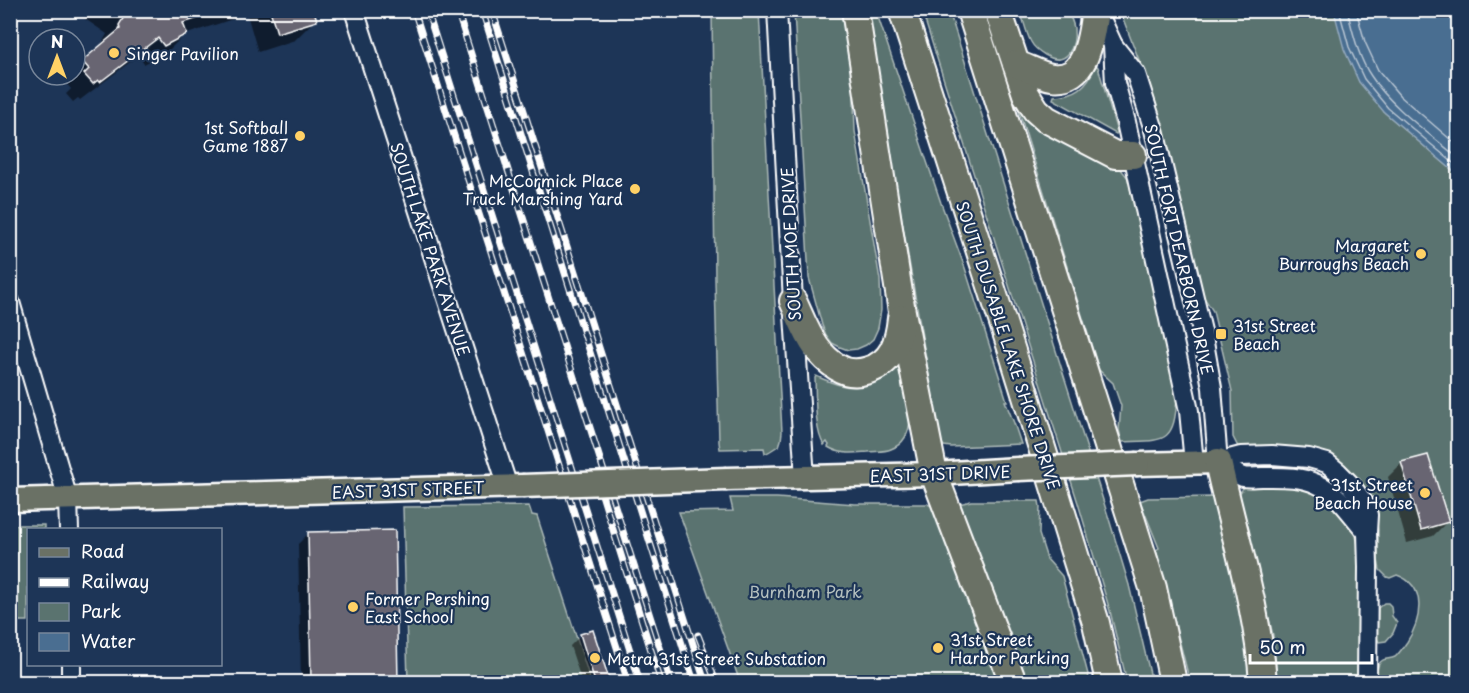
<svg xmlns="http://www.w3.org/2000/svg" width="1469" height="693" font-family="'Playpen Sans',sans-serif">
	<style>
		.green { fill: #5a736f; stroke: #acb9b7; stroke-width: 1.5 }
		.water { fill: #4a6e91; stroke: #92a8bd; stroke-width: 1.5 }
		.shadow { fill: #0007 }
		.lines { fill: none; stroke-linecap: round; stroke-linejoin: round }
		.shore { stroke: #b7c5d3; stroke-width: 1.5 }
		.building { fill: #686572; stroke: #fff; stroke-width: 1.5 }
		.minor-casing { stroke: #fff; stroke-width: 22 }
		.major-casing { stroke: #fff; stroke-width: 27 }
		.highway-casing { stroke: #fff; stroke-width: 30 }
		.minor { stroke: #1d3557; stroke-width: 18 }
		.major { stroke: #6a7165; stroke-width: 22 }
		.highway { stroke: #6a7165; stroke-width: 26 }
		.rail-casing { stroke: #fff; stroke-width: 7 }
		.rail { stroke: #1d3557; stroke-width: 4.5; stroke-dasharray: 14; stroke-linecap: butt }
		.major-bridge-casing { stroke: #fff; stroke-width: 27; stroke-linecap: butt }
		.major-bridge { stroke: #6a7165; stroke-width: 22 }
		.poi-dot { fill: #ffd166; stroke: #1d3557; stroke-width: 2 }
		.labels { text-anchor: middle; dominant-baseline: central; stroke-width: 4.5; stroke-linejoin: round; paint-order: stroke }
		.poi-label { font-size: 16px; fill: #fff; stroke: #1d3557; text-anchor: start }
		.street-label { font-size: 16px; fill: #fff; stroke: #1d3557 }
		.park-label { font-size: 16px; fill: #b5c0be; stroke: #1d3557 }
	</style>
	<rect width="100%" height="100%" fill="#1d3557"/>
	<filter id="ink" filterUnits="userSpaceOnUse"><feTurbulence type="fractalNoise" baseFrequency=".0167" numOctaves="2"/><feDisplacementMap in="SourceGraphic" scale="12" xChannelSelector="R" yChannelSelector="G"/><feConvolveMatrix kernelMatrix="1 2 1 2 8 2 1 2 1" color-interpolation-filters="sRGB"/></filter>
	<g filter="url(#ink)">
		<g class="green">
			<path d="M712,11H759L782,432L781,440L779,446C774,447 770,453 765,453L764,448L720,449L719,442L715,280Z"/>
			<polygon points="794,11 842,11 853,72 855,131 880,280 881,310 878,328 873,339 866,345 857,349 848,350 840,347 832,343 826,335 822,325 809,278"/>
			<polygon points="866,11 876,11 941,203 965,268 1007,401 1005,401 1014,423 1021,444 951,447 944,446 940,441"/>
			<polygon points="922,11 949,11 1109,519 1129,585 1152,682 1127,682 1110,611 1078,503"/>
			<path d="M1020,11H1067C1070,16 1073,22 1074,28C1076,47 1067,68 1045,55C1040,52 1034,48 1031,42C1026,33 1024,21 1020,11Z"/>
			<path d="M1120,11H1334L1384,112L1458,175V682H1376C1377,677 1376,669 1379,664C1383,657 1389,660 1395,657C1399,654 1404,646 1407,642C1421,620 1428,586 1397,575L1390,578L1387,577L1380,570L1378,560V530L1375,514L1352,478L1242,449L1238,447L1233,437L1232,391L1213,311L1201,293L1165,137L1153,96Z"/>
			<path d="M1097,66L1098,67L1117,132L1116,134L1053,99L1054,96C1076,95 1087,87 1095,67Z"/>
			<path d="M1012,89L1120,168L1128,178L1177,398C1174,445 1164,440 1122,442L1119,430L1121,406L1113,383L1099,370Z"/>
			<path d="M900,364C905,389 924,436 891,449C884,452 876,451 868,452C853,453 841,455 828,447L829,445L827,442L824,445C814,430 816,396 815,378L816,376C856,394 865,389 900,364Z"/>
			<polygon points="1289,483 1327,497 1355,532 1360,553 1358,682 1277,682 1273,635 1239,501 1239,494 1246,484"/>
			<polygon points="1215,497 1229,554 1254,682 1190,682 1156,550 1159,548 1140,501 1148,498"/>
			<polygon points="730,498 777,498 855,504 927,504 935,507 1004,682 740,682 679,512 733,511"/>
			<polygon points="971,501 1039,501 1040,507 1039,534 1047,559 1062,576 1090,682 1024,682 959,504"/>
			<polygon points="529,506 532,515 537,516 591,682 408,682 403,507"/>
			<polygon points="11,525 44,525 44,529 28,530 28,621 11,621"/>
			<polygon points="1384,603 1388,603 1391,606 1392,616 1397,623 1393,633 1386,641 1379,642 1377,638 1378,608"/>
		</g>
		<polygon class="water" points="1334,11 1458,11 1458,175 1384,112 1359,82 1344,49"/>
		<g class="shadow">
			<polygon points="90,10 312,10 315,20 295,40 258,52 246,11 239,17 184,35 166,53 144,64 138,56 80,100 78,98 73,102 66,94 71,89 64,81 70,75 75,75 75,70 101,45 107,34 85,19"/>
			<polygon points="1402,463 1447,522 1433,536 1407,543 1388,477"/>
			<polygon points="394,532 396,682 301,682 298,544 309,533"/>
			<polygon points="592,632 608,682 582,682 570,646 580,636"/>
		</g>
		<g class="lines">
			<g class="shore">
				<polyline points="1339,10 1349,47 1364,79 1388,108 1458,167"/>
				<path d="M1347,10C1353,32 1358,57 1371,76C1391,107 1430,134 1458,158"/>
				<polyline points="1356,10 1365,42 1378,70 1400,96 1458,146"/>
			</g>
		</g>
		<g class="building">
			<polygon points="128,10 213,10 214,13 183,23 187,34 164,46 158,38 100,82 98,80 93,84 84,74 89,69 82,61 120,29 119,25"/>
			<polygon points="270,10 314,10 317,21 277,33"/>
			<polygon points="1428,455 1449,522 1421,530 1401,462"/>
			<polygon points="395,530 398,682 311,682 308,532"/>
			<polygon points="593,630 610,682 595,682 580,634"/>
		</g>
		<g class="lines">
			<defs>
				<g id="minor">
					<polyline points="354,10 508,487"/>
					<polyline points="777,10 793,301 805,478"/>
					<polyline points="1097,10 1113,45 1136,74 1154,130 1202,331 1212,388 1218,462"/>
					<polyline points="1113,45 1115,83 1126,122 1189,411 1194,463"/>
					<polyline points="10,302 68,499 69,530"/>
					<polyline points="1218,462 1241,456 1272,455 1309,458 1327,463 1338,472 1350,484 1363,502 1368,515 1367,532 1368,567 1367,682"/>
					<path d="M1218,462C1226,467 1235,474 1243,477C1248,478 1256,477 1262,477C1280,477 1300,476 1317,484C1341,495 1350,514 1367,532"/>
					<polyline points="71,664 71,682"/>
				</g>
				<g id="major">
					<polyline points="1138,464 1218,462"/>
					<polyline points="727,479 934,474 1018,469"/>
					<polyline points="10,500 522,486"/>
				</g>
				<g id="highway">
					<polyline points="855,10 902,312 934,474 1013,682"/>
					<polyline points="902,10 1012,351 1096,623 1109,682"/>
					<polyline points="970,10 1153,588 1173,682"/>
					<polyline points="998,10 1026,94 1036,110 1046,119 1115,155 1133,155"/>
					<path d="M1016,64C1026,67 1042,76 1052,77C1088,82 1091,35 1095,10"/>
					<path d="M793,301C800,316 806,333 816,347C821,354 829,362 837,367C856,379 883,369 893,350C898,340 900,328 901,318"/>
					<path d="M1218,462C1234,536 1258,608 1263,682"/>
				</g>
			</defs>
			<use href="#minor" class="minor-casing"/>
			<use href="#major" class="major-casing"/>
			<use href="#highway" class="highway-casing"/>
			<use href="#minor" class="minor"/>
			<use href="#major" class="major"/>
			<use href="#highway" class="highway"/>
			<defs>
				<g id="rail">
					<polyline points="414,10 628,682"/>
					<polyline points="427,10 640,682"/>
					<polyline points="457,10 671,682"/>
					<polyline points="482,10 694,682"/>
					<polyline points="492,10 705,682"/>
					<polyline points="598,482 661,682"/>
					<polyline points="698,635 716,682"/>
				</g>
			</defs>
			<use href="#rail" class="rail-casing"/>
			<use href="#rail" class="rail"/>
			<defs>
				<g id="major-bridge">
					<polyline points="1018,469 1138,464"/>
					<polyline points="522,486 727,479"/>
				</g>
			</defs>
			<use href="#major-bridge" class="major-bridge-casing"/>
			<use href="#major-bridge" class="major-bridge"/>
		</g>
	</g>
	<g class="poi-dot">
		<circle cx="114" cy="53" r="6"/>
		<circle cx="300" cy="136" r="6"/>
		<circle cx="635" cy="189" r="6"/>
		<circle cx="1421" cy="254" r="6"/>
		<rect x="1215" y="328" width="12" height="12" rx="3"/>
		<circle cx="1425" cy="493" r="6"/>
		<circle cx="353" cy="607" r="6"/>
		<circle cx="938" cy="648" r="6"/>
		<circle cx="595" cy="658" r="6"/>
	</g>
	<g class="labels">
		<g class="poi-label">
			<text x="126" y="53">Singer Pavilion</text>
			<text x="288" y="127" text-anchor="end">1st Softball<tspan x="288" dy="18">Game 1887</tspan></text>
			<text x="623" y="180" text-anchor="end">McCormick Place<tspan x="623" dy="18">Truck Marshing Yard</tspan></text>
			<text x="1409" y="245" text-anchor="end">Margaret<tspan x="1409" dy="18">Burroughs Beach</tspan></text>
			<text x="1233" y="325">31st Street<tspan x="1233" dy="18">Beach</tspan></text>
			<text x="1413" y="484" text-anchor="end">31st Street<tspan x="1413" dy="18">Beach House</tspan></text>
			<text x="365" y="598">Former Pershing<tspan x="365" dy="18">East School</tspan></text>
			<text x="950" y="639">31st Street<tspan x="950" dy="18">Harbor Parking</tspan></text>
			<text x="607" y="658">Metra 31st Street Substation</text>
		</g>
		<g class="street-label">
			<text transform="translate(790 244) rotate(-93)">SOUTH MOE DRIVE</text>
			<text transform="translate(431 249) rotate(72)">SOUTH LAKE PARK AVENUE</text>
			<text transform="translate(1180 249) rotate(77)">SOUTH FORT DEARBORN DRIVE</text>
			<text transform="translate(1009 345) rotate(72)">SOUTH DUSABLE LAKE SHORE DRIVE</text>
			<text transform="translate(940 473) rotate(-2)">EAST 31ST DRIVE</text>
			<text transform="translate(408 489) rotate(-2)">EAST 31ST STREET</text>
		</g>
		<g class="park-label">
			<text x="805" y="591">Burnham Park</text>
		</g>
	</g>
	<rect width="1469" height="693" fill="none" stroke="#1d3557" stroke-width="36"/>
	<rect x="18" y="18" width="1433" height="657" fill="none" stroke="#fff" stroke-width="2" filter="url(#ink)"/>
	<rect x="27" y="528" width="195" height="138" fill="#1d3557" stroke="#77869a" stroke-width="1.5"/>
	<rect x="39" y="548" width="30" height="9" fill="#6a7165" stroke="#77869a" stroke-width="1.5"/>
	<text x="81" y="558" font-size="18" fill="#ffffff">Road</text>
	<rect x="39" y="578" width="30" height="9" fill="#ffffff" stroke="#77869a" stroke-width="1.5"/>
	<text x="81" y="588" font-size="18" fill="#ffffff">Railway</text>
	<rect x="39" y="603" width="30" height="18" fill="#5a736f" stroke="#77869a" stroke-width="1.5"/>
	<text x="81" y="618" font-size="18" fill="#ffffff">Park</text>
	<rect x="39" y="633" width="30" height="18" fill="#4a6e91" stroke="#77869a" stroke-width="1.5"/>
	<text x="81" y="648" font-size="18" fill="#ffffff">Water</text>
	<g transform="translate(57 57)"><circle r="28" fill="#1d3557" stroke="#77869a" stroke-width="1.5"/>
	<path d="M0-4.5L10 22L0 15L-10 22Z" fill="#ffd166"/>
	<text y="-9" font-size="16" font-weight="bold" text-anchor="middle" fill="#ffffff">N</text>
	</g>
	<path d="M1250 654v9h122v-9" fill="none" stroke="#ffffff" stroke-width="3"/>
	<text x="1259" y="654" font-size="18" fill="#ffffff" stroke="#1d3557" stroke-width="4.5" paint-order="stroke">50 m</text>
</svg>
